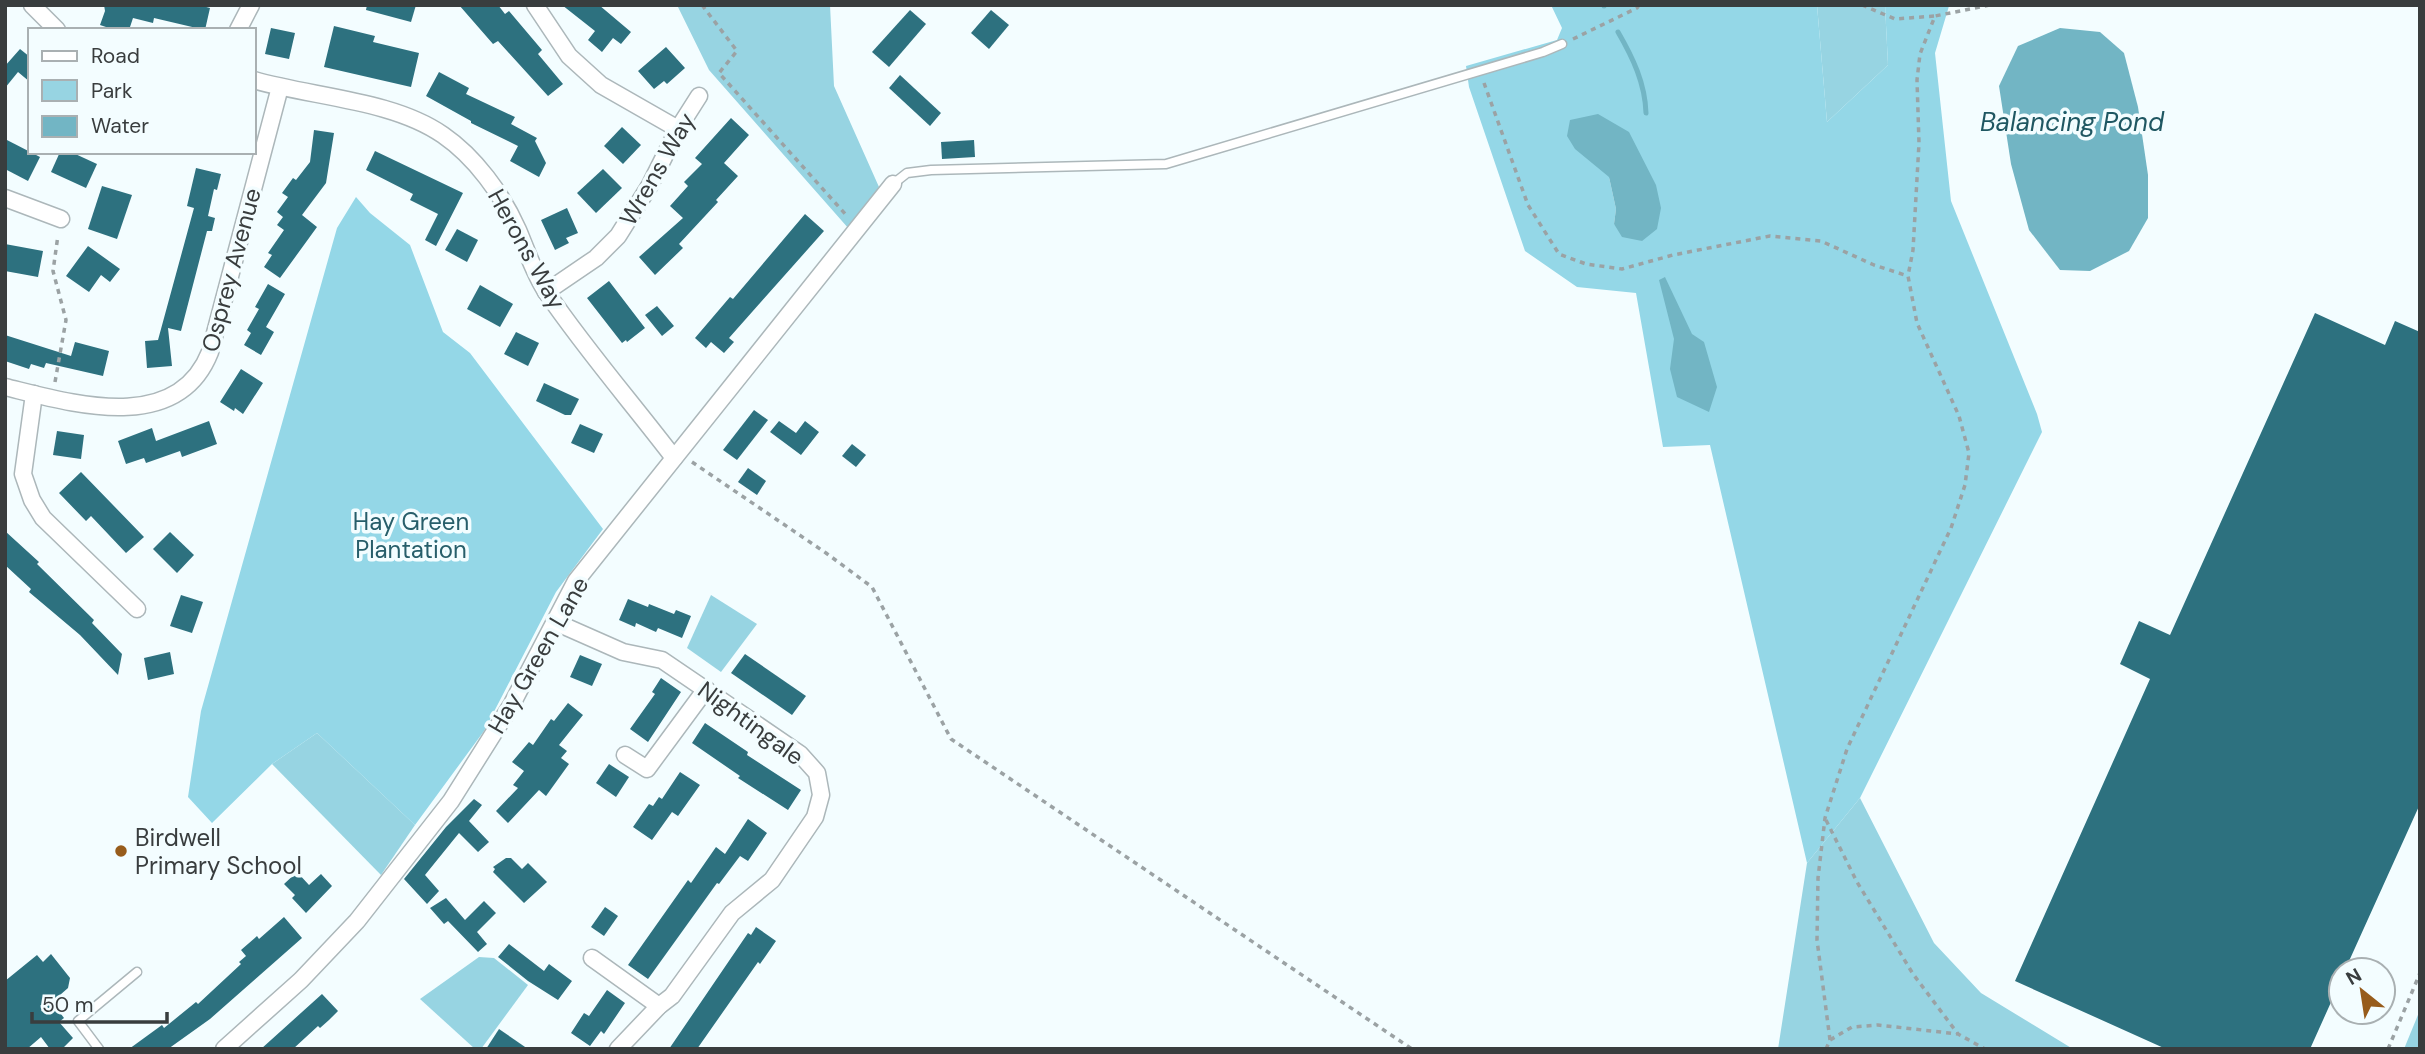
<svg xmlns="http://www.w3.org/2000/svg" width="2425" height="1054" font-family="'DM Sans',sans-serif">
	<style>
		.green { fill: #97d4e2 }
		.forest { fill: #94d7e7; fill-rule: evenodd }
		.water { fill: #72b5c4 }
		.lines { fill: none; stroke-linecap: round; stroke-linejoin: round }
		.stream { stroke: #72b5c4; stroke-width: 5 }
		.building { fill: #2d717f }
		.service-casing { stroke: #acb7ba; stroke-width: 11 }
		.minor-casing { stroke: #acb7ba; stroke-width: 19 }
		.path { stroke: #9ba2a4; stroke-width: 3.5; stroke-dasharray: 5 5; stroke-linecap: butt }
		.service { stroke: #fff; stroke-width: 8 }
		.minor { stroke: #fff; stroke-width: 16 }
		.poi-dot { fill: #975c1b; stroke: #f3fdff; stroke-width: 2.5 }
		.labels { text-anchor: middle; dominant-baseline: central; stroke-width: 7; stroke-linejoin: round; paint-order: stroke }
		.street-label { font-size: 24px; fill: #393d3e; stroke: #f3fdff }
		.park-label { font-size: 24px; fill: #275e6a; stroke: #f3fdff }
		.poi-label { font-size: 24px; fill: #393d3e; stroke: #f3fdff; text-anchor: start }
		.water-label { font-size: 26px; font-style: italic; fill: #1f5762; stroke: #f3fdff }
	</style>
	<rect width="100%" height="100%" fill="#f3fdff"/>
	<g class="green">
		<polygon points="677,5 830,5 834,86 879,187 849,229 709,70"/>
		<polygon points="1817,5 1885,5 1888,65 1827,122"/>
		<polygon points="711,595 757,624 721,672 687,648"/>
		<polygon points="317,733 415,825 381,875 272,764"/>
		<polygon points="1860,798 1934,943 1981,993 2073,1049 1778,1049 1807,863"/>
		<polygon points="479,957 494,958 528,985 481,1049 475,1049 420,999"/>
		<polygon points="2420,1010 2420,1049 2404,1049"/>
	</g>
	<g class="forest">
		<path d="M1551,5H1817L1827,122L1888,65L1885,5H1952L1949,6L1935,53L1951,201L2037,414L2042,432L1860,798L1807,863L1710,445L1663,447L1636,293L1577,287L1525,251L1469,87L1466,66L1557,40L1562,28ZM1609,177L1642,241L1614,224L1616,209Z"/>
		<polygon points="356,197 370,213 410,245 443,332 470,353 603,529 556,592 484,731 415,825 317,733 272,764 212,823 188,797 201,711 337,228"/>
	</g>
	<g class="water">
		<polygon points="2060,28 2100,32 2124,53 2138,107 2148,175 2148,218 2129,251 2090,271 2060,270 2029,230 2011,164 1999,86 2018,46"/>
		<polygon points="1598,114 1629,132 1656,185 1661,208 1657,229 1642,241 1622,237 1614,224 1616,209 1609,177 1575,149 1567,136 1570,120"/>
		<polygon points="1665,277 1692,334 1704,342 1717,387 1709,412 1677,397 1670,369 1674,339 1659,280"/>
	</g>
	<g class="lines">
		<g class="stream">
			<polyline points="1604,5 1604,6"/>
			<path d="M1618,32C1633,58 1645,83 1646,113"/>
		</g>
	</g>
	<g class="building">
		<polygon points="104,5 199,5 210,8 205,30 154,18 153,23 133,18 129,30 115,30 100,25 105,11"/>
		<polygon points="367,5 416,5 411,22 366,10"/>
		<polygon points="459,5 498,5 505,14 509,11 542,50 538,54 563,84 548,96 498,41 493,44"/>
		<polygon points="562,5 599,5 631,32 621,44 613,38 602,52 588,40 595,31"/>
		<polygon points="910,10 926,24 889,67 872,52"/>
		<polygon points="991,10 1009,25 989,49 971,33"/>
		<polygon points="334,26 375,36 373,42 419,53 411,87 324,67"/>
		<polygon points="271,28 295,33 289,59 265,54"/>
		<polygon points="666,47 685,68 667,84 664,81 654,89 638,71"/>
		<polygon points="20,49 30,57 30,82 18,72 5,88 5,66"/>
		<polygon points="439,72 469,88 466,94 515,117 511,124 537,138 535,141 546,163 539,177 510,161 518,146 471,123 471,121 426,96"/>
		<polygon points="900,75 941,113 930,126 889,88"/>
		<polygon points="731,118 749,135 724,163 738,176 716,200 718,202 679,244 683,248 655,275 639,257 683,218 670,206 688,186 684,182 702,164 695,158"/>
		<polygon points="622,127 641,145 623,164 604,146"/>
		<polygon points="314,130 334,133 326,183 302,215 317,227 280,278 264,267 272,255 268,253 284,230 277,225 283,217 277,212 288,197 282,193 293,178 296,180 310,162"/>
		<polygon points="5,139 40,157 28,181 5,169"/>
		<polygon points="974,140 975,157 942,159 941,142"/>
		<polygon points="375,151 463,193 436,246 425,240 438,214 410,200 413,194 366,170"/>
		<polygon points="60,152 71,152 97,164 86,188 51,172"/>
		<polygon points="196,168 221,174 217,190 214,189 208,216 215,218 212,231 207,231 181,331 168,328 172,366 147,368 145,341 158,340 194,208 187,206"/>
		<polygon points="603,169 622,188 596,213 577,193"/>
		<polygon points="102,186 132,195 117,239 88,229"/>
		<polygon points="567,208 578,233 566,238 569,243 555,250 541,220"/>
		<polygon points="805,214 824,231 729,338 734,342 724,353 711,342 706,348 695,338 730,297 733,299"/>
		<polygon points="457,229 478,240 467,262 445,250"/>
		<polygon points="5,244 43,251 38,277 5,271"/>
		<polygon points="88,246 120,269 110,282 101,275 89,292 66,276"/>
		<polygon points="609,281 645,328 627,342 626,340 622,343 587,298"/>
		<polygon points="268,284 285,294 266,327 274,332 261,355 244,345 251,333 247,330 259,309 255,307"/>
		<polygon points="480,285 513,304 500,327 467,309"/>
		<polygon points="657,306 674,326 662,336 645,315"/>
		<polygon points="2315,313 2385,345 2395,321 2420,332 2420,804 2345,970 2341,970 2341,980 2310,1049 2166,1049 2015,981 2150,679 2120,664 2139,621 2170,635"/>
		<polygon points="516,332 539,343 528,366 504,354"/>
		<polygon points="5,335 71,356 75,342 109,351 103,376 46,363 44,368 31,364 29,369 5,361"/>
		<polygon points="241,369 263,383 243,414 235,408 234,411 220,402"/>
		<polygon points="544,383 579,399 571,415 565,415 536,401"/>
		<polygon points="754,410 768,420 737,460 723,450"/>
		<polygon points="209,421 217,444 182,457 180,451 146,463 144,458 126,464 118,441 152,428 156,441"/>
		<polygon points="779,421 796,433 805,421 819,432 801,455 770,432"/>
		<polygon points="580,424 603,434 594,453 571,443"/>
		<polygon points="57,431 84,435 81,459 53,455"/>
		<polygon points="852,444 866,455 856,467 842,456"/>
		<polygon points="748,468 766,481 757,495 738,482"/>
		<polygon points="81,472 144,537 126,553 91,516 86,521 59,493"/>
		<polygon points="5,531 39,562 37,564 94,620 92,623 122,654 118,675 80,635 29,592 31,589 5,565"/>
		<polygon points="170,532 194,555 177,573 153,549"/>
		<polygon points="181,595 203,602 192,633 170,626"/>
		<polygon points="628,599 648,607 649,604 674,614 676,610 691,616 682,638 658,628 656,632 636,623 635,627 619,620"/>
		<polygon points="170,652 174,674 148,680 144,658"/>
		<polygon points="745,654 806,696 792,715 731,673"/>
		<polygon points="580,655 602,664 592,686 570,677"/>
		<polygon points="661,678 681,692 648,742 630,729 655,694 652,692"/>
		<polygon points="568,703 583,715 559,745 567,751 561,758 569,764 546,796 539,790 508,823 496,811 518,788 513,785 524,771 512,762 529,742 533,745 551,719 554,721"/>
		<polygon points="705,723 748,752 747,755 801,790 788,810 738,778 740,776 692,743"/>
		<polygon points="609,764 629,777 616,797 596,783"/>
		<polygon points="680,772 700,785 678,816 672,812 652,840 633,827 649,804 653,806 659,797 662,799"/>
		<polygon points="474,799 482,805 469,821 489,842 478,852 459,833 425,875 439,891 427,904 404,879 446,827"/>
		<polygon points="748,819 767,833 748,861 740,856 719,884 717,883 648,979 628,965 688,880 691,883 716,847 725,854"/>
		<polygon points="506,858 511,858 522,869 528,863 547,882 524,903 493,872 495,869 493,867"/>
		<polygon points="297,872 309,885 321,874 332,886 306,913 292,898 295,895 284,884"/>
		<polygon points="446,898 465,920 484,901 496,913 477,932 487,944 478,952 448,921 444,924 430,908"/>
		<polygon points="605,907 618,916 604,936 591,927"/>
		<polygon points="284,917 302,938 210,1019 168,1049 129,1049 162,1025 164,1028 196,1002 198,1004 241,964 239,962 246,956 241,950 257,936 259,939"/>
		<polygon points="756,927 776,941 760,964 758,962 697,1049 669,1049 748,933 751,935"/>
		<polygon points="509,944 544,971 549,964 572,981 558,1000 528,981 498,957"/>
		<polygon points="51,954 70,978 68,988 52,1002 64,1018 59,1022 73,1038 62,1049 50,1049 41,1037 27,1049 5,1049 5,981 37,955 43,962"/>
		<polygon points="607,990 625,1003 604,1034 601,1031 590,1046 571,1033 584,1013 589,1016"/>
		<polygon points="322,994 338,1011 329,1020 320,1028 318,1026 293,1049 261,1049"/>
		<polygon points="499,1029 528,1049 486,1049"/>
	</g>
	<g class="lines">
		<defs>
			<g id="service">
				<polyline points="893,184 907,173 931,170 1166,164 1543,52 1562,44"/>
				<polyline points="99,1049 78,1021 137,972"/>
			</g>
			<g id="minor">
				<polyline points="32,5 57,30"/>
				<polyline points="535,5 569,56 601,85 678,129"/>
				<polyline points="238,30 251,5"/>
				<path d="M254,80C312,97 393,100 443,135C475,157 502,194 518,230C527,251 534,274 547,293C586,350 632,403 674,458"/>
				<polyline points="5,198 61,219"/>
				<polyline points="546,292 596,258 618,236 650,185 678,129 699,96"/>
				<path d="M5,387C71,403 177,436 210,352L280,87"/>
				<polyline points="34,394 23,474 32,500 43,518 137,609"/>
				<polyline points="555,622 623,652 662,660 800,754 817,773 821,795 815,817 772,880 732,913 672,996 659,1006 618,1049"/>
				<polyline points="625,755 647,769 706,689"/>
				<polyline points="592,958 659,1006"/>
				<polyline points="224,1049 301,980 357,921 451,801 512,704 576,581 893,184"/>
			</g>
		</defs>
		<use href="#service" class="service-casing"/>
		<use href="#minor" class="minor-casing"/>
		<g class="path">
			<polyline points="702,5 737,51 719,73 847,216"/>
			<polyline points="1862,5 1895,19 1935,16"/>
			<polyline points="1573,39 1637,8 1639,5"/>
			<polyline points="1484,83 1528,205 1559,254 1586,264 1622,269 1673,255 1770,236 1821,241 1874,265 1908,276"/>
			<polyline points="55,382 66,320 53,271 58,235"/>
			<polyline points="692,462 826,553 872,587 951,739 1412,1049"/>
			<polyline points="1826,820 1857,882 1913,974 1958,1034"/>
			<polyline points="1830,1040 1817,940 1818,878 1825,818 1847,749 1951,528 1965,485 1969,453 1959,416 1917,323 1908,276 1913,250 1919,143 1917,80 1920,54 1935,16 1990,5"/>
			<polyline points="1826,1049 1830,1040 1852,1027 1878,1025 1958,1034 1985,1049"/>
			<polyline points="2388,1049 2420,973"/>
		</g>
		<use href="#service" class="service"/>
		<use href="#minor" class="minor"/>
	</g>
	<circle class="poi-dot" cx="121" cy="851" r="7"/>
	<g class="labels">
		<g class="street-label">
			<text transform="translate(657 169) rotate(-60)">Wrens Way</text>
			<text transform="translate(527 249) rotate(61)">Herons Way</text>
			<text transform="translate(231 270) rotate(-75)">Osprey Avenue</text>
			<text transform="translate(538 655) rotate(-60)">Hay Green Lane</text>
			<text transform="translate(751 723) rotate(36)">Nightingale</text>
		</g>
		<g class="park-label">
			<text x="411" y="521">Hay Green<tspan x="411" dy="28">Plantation</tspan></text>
		</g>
		<g class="poi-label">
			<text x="135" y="837">Birdwell<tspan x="135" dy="28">Primary School</tspan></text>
		</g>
		<g class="water-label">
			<text x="2072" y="122">Balancing Pond</text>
		</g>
	</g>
	<rect width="2425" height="1054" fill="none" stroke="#393d3e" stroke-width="14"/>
	<rect x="28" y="28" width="228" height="126" fill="#f3fdff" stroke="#a9b0b2" stroke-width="2"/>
	<rect x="42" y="51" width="35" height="10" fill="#ffffff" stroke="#a9b0b2" stroke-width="2"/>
	<text x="91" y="63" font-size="21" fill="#393d3e">Road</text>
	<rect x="42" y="80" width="35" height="21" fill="#97d4e2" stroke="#a9b0b2" stroke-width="2"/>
	<text x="91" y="98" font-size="21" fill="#393d3e">Park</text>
	<rect x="42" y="116" width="35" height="21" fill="#72b5c4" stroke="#a9b0b2" stroke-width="2"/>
	<text x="91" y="133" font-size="21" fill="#393d3e">Water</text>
	<g transform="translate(2362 991) rotate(330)"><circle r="33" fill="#f3fdff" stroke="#a9b0b2" stroke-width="2"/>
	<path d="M0-5L12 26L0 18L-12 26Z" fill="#975c1b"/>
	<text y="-10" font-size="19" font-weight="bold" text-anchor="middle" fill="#393d3e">N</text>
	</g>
	<path d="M32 1012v10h135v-10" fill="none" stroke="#393d3e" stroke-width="3.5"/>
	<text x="42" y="1012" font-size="21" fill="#393d3e" stroke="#f3fdff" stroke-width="5" paint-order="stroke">50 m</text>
</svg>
